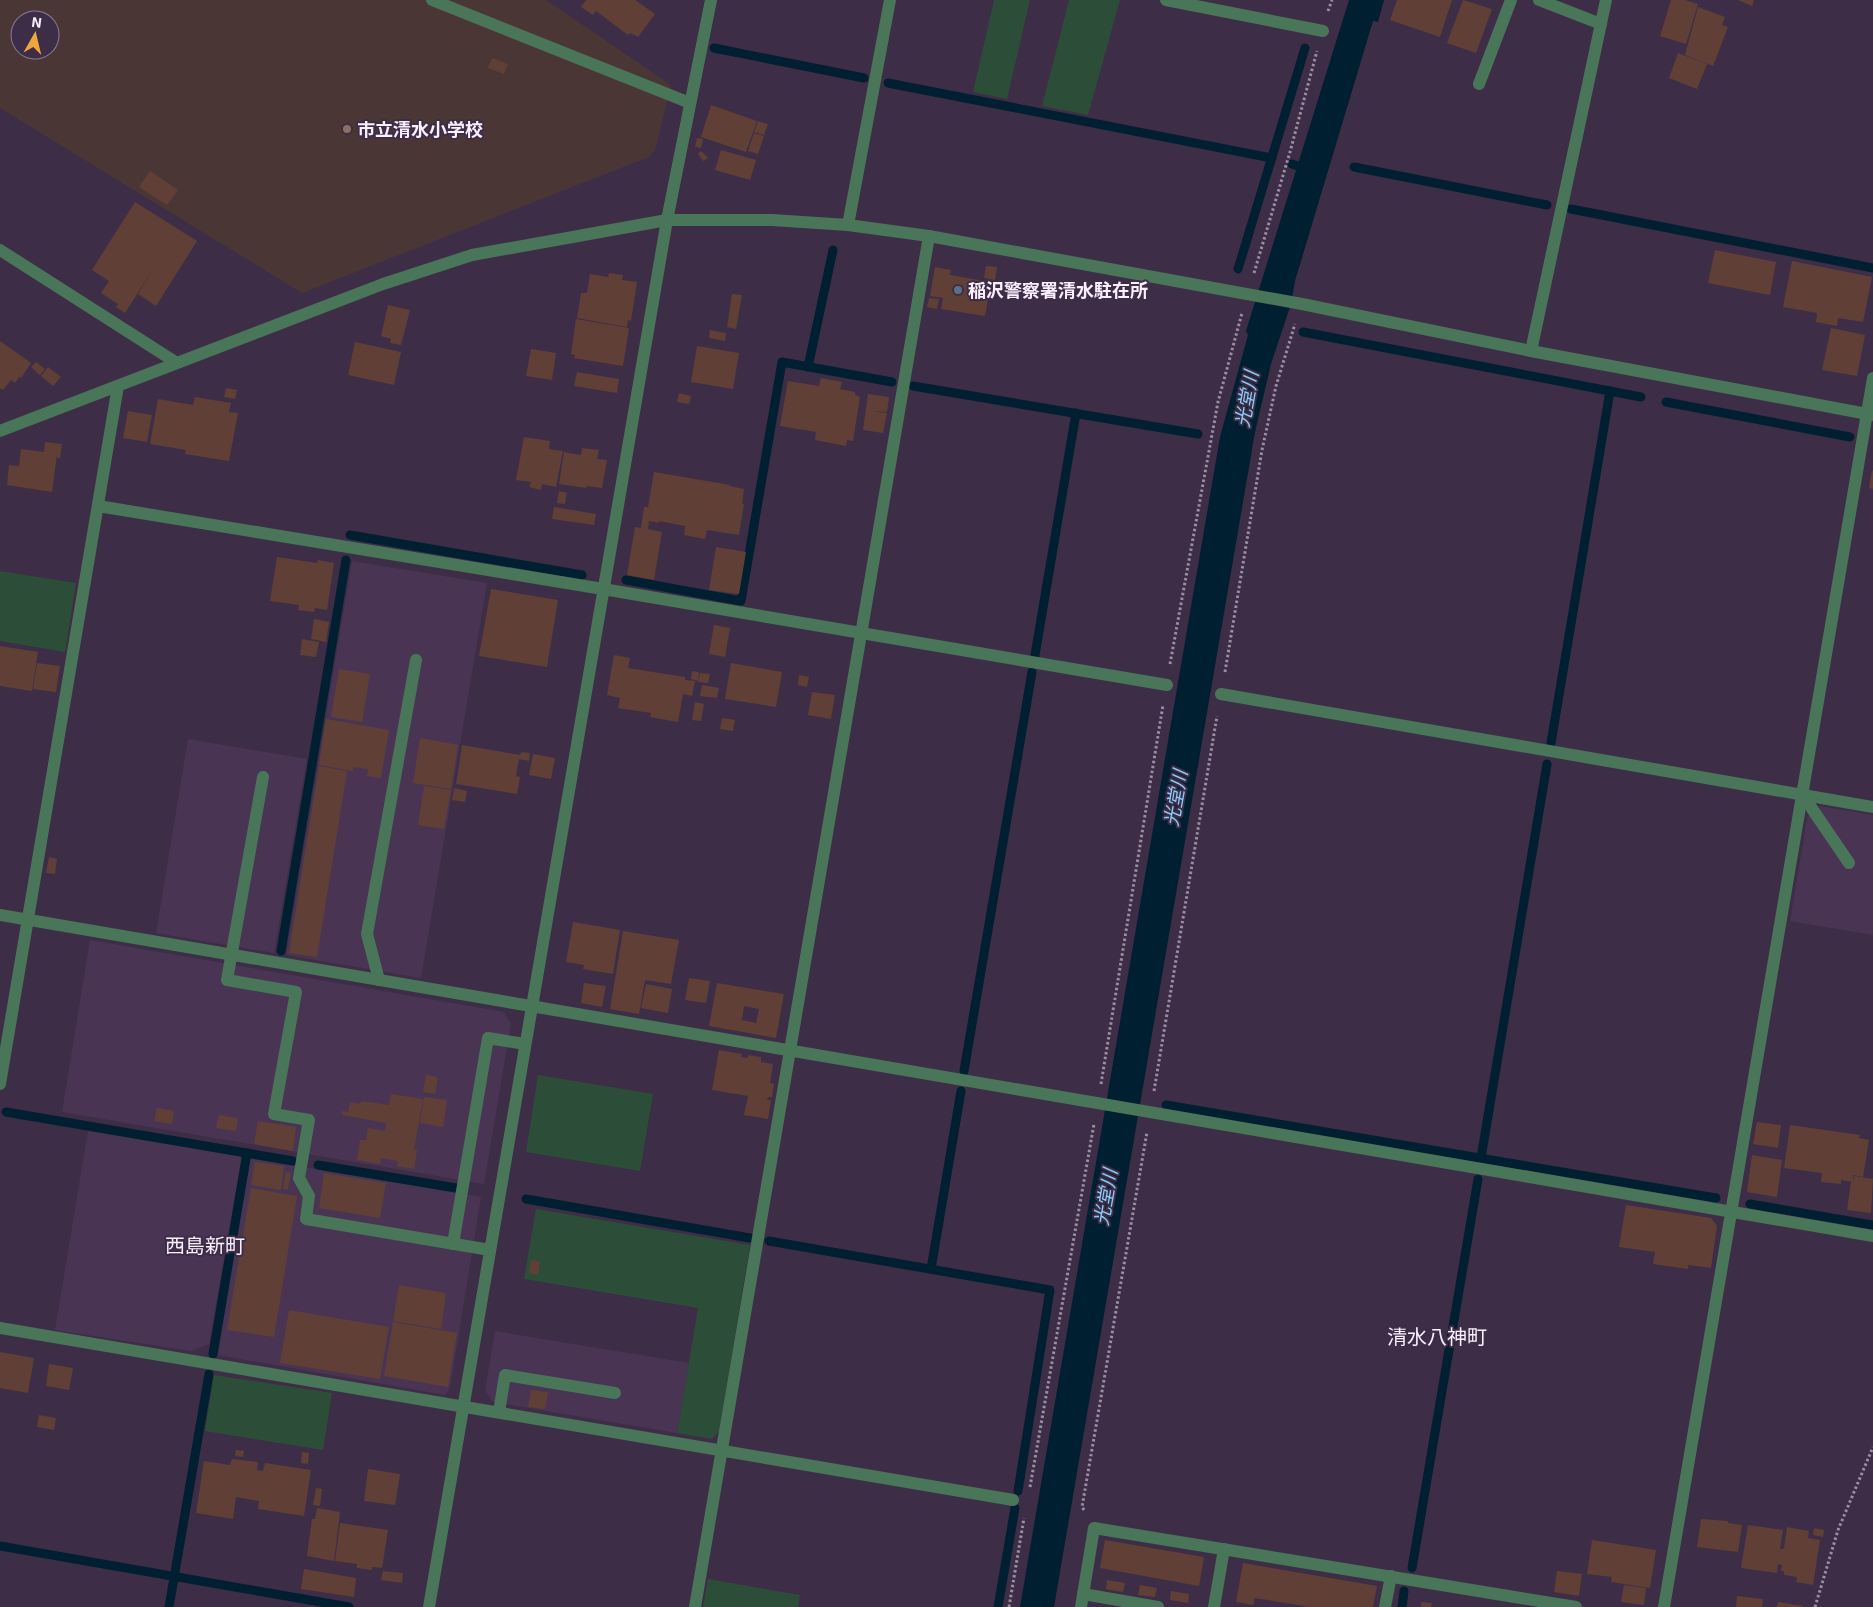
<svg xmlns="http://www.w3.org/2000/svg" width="1873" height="1607" font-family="'Exo 2','Noto Sans JP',sans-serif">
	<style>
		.built { fill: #493553 }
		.education { fill: #4b3636; fill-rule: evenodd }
		.green { fill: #2c4e38 }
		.water { fill: #001f31 }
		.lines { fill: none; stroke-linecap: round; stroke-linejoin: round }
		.stream { stroke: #001f31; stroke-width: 9 }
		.building { fill: #604036; fill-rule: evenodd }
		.path { stroke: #9b8ea2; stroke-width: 3; stroke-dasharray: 2.5 2.5; stroke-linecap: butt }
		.service { stroke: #497559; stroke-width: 12 }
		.minor { stroke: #497559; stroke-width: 12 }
		.tertiary { stroke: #497559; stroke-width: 12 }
		.education-dot { fill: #8d6e63; stroke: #3e2d46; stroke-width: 2 }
		.service-dot { fill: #5c6f8a; stroke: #3e2d46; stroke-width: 2 }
		.labels { text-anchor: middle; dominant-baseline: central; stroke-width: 4; stroke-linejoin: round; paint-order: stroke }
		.poi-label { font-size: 18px; font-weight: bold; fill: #f9effe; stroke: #3e2d46; text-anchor: start }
		.water-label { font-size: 19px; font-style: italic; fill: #89cefa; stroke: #3e2d46 }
		.quarter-label { font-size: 20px; fill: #f9effe; stroke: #3e2d46 }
	</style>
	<rect width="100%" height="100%" fill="#3e2d46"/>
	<g class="built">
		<polygon points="352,561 487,583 421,978 286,955"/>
		<polygon points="188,739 307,759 274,953 156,933"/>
		<polygon points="1819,806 1873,815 1873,935 1790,921 1808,813"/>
		<polygon points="90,940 504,1012 511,1024 484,1184 62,1112"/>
		<polygon points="88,1131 242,1156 209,1344 191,1351 55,1330"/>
		<polygon points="250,1158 481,1197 450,1388 445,1395 218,1355"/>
		<polygon points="495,1331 689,1363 677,1433 493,1402 485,1390"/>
	</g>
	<path class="education" d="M0,0H546L671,85L655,150L649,157L302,293L0,108ZM20,20H50V50H20Z"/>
	<g class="green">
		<polygon points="994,0 1030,0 1007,99 973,92"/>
		<polygon points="1069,0 1120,0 1088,115 1042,106"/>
		<polygon points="0,571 76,583 65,652 0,641"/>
		<polygon points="538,1075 653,1094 640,1171 526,1152"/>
		<polygon points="536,1209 750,1245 719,1431 712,1439 677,1433 698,1308 524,1279"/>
		<polygon points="214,1375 332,1393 323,1450 205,1431"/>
		<polygon points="708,1579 800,1595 798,1607 703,1607"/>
	</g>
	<polygon class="water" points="1349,0 1384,0 1378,22 1373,21 1295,281 1291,304 1271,364 1255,432 1054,1607 1020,1607 1220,437 1248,335 1246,331"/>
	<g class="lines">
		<g class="stream">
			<polyline points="714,48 864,78"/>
			<polyline points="888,83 1272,158"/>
			<polyline points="1292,164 1309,170"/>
			<polyline points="1354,167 1547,205"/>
			<polyline points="1571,209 1873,268"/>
			<polyline points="1238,269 1305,48"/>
			<polyline points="1303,332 1641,397"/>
			<polyline points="808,367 833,250"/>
			<polyline points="913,386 1198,434"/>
			<polyline points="1666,402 1850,437"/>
			<polyline points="350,535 582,575"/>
			<polyline points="626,580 741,601 782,362 892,382"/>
			<polyline points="1035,655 1076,413"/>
			<polyline points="1551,743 1610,391"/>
			<polyline points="281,951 346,560"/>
			<polyline points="964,1071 1032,672"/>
			<polyline points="1166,1105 1716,1198"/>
			<polyline points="6,1112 293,1161"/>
			<polyline points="1481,1158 1547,764"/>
			<polyline points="318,1165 456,1188"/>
			<polyline points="526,1199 750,1238"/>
			<polyline points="1750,1204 1873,1225"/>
			<polyline points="769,1241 1050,1290 1018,1491"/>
			<polyline points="931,1269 961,1091"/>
			<polyline points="213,1354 247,1153"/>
			<polyline points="0,1546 349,1607"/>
			<polyline points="1412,1568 1478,1179"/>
			<polyline points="169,1607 209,1374"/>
			<polyline points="998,1607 1015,1508"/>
			<polyline points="1402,1607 1404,1591"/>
		</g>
	</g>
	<g class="building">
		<polygon points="586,0 635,0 655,14 638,37 630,33 628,35 596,11 593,15 581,7"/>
		<polygon points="1397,0 1452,0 1440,37 1390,20"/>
		<polygon points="1463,0 1492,9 1476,53 1447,43"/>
		<polygon points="1671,0 1685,0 1698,4 1686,44 1660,36"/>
		<polygon points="1738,0 1754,0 1752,6"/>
		<polygon points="1698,7 1725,17 1722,25 1728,27 1713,66 1685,55"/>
		<polygon points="1678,53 1707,64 1697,89 1669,78"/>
		<polygon points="492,58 508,64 504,74 488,68"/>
		<polygon points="711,105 757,121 746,152 701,137"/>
		<polygon points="758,121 768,124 764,135 754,132"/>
		<polygon points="754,133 764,136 758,154 748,151"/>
		<polygon points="697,138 703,139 701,148 695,147"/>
		<polygon points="721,150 756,160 750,180 715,170"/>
		<polygon points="701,151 708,158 703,161 698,154"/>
		<polygon points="150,171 178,190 167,205 139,187"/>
		<polygon points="135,202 197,241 156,306 138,294 153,269 125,313 116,307 118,304 101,293 109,281 92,270"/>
		<polygon points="1715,250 1776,262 1770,295 1708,283"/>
		<polygon points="1792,261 1872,277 1863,322 1838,318 1837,326 1816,322 1817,313 1783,307"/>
		<polygon points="986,266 997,267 995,280 984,278"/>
		<polygon points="935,267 951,270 950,275 991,282 985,316 941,309 943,298 930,296"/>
		<polygon points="609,273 623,275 622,280 637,282 631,321 628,320 627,327 577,318 581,293 587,293 590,274 608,277"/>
		<polygon points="732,294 742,295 736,329 727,327"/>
		<polygon points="929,298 939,299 937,309 927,307"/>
		<polygon points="388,305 410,310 401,345 390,343 391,339 381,336"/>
		<polygon points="576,319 629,328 623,366 574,358 575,355 571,354"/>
		<polygon points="1831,328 1865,335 1857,376 1822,370"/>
		<polygon points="710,330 726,333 725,341 709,338"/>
		<polygon points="0,341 31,363 21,378 19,377 15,383 11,380 3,390 0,388"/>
		<polygon points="355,342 401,352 394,385 348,375"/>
		<polygon points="697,346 739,353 733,389 691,382"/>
		<polygon points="531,349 556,353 552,380 526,376"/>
		<polygon points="36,362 45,369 40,375 31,367"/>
		<polygon points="48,367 61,377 53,386 41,376"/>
		<polygon points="577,372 619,379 617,393 574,386"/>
		<polygon points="821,378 842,382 840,389 855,392 855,395 860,397 853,441 847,440 846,446 815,440 816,432 780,426 788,381 819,386"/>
		<polygon points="226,388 237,390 235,399 224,397"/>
		<polygon points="679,393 691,396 689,404 677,402"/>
		<polygon points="868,394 889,397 887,412 873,411 887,413 883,433 863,430"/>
		<polygon points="195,397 231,403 229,412 238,413 229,461 185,454 186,450 150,444 158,399 193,405"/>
		<polygon points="128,411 152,415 147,442 123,438"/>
		<polygon points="524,437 550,441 549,449 563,451 556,487 542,484 541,490 529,487 531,482 516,480"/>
		<polygon points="45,442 62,444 60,458 57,458 57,454 52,492 7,485 9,465 19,466 21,449 44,452"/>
		<polygon points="582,448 599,450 597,459 607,460 602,488 587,486 586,488 559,484 564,452 581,455"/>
		<polygon points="1872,471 1873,471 1873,489 1869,488"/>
		<polygon points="654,472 730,485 730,486 744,489 742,504 744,504 739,535 707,530 705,539 684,535 685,526 659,521 659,523 649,521 648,529 662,532 654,580 627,575 635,527 641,528 644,507 648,507"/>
		<polygon points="559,491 567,493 565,504 557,503"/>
		<polygon points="554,507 596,514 594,525 552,519"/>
		<polygon points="716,547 746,552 739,594 709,590"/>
		<polygon points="277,557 317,563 318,560 334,563 327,610 315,608 314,612 298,610 299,605 270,601"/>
		<polygon points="491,589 558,600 547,667 479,656"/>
		<polygon points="314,619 329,622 326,642 311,639"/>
		<polygon points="714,625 730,628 725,657 709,654"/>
		<polygon points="302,639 319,642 316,657 300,655"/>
		<polygon points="0,646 38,652 32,691 0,686"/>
		<polygon points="614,655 630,658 628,668 685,677 685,680 695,681 692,696 683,694 678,722 650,717 651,713 618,708 620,698 607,695"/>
		<polygon points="37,663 60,666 56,692 33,689"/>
		<polygon points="731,663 782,672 776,707 725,699"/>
		<polygon points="339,669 370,674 362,722 331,717"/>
		<polygon points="692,671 699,672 698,681 691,679"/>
		<polygon points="700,673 710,674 708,683 698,682"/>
		<polygon points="799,675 809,677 807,687 798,685"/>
		<polygon points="702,685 719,688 717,698 700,696"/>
		<polygon points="812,692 835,695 831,719 808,715"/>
		<polygon points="695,702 704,704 701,721 692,720"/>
		<polygon points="722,718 735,720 733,731 720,729"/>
		<polygon points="326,719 389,730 381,778 367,776 368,769 353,767 353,771 319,765"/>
		<polygon points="420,738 458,745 451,789 413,783"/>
		<polygon points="462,745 520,755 521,752 530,753 529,761 519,759 516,776 520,777 517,794 456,784"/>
		<polygon points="533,754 555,758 551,779 529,775"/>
		<polygon points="319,766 347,771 317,957 289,953"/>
		<polygon points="424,786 451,790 444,829 418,825"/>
		<polygon points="454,788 467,791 465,802 452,800"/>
		<polygon points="49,857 57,859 55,874 46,873"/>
		<polygon points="573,922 620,930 613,974 583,969 584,965 566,962"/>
		<polygon points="623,931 679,940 671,984 645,980 639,1014 610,1009"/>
		<polygon points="689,978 710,981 706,1003 685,1000"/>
		<polygon points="584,983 606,986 602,1007 581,1003"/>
		<path d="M717,983L784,994L776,1038L709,1026ZM744,1006L759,1009L756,1023L742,1020Z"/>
		<polygon points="646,984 672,989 668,1013 641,1008"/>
		<polygon points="719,1050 742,1054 741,1057 748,1058 748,1055 761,1057 761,1062 773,1064 770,1083 774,1084 772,1097 768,1097 767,1100 771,1100 768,1119 744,1115 748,1096 712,1090"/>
		<polygon points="426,1075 438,1077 435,1094 423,1092"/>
		<polygon points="391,1094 423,1099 414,1149 417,1150 414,1169 397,1166 398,1161 381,1158 380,1164 357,1160 360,1140 366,1140 368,1128 385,1131 386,1123 342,1115 342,1111 348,1112 350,1102 360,1104 361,1101 389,1105"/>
		<polygon points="424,1097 447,1100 443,1127 420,1123"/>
		<polygon points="157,1108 174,1111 172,1124 154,1121"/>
		<polygon points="219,1115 238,1118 236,1131 216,1128"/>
		<polygon points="258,1121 296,1127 293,1151 254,1144"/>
		<polygon points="1757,1122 1781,1125 1778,1148 1753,1144"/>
		<polygon points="1790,1125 1860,1135 1859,1138 1869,1140 1863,1177 1853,1175 1853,1182 1841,1180 1841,1184 1821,1182 1822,1173 1784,1168"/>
		<polygon points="1752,1155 1782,1160 1777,1197 1747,1192"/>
		<polygon points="255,1162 284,1166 281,1190 251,1185"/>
		<polygon points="286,1172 291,1173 288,1189 283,1189"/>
		<polygon points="324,1173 386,1183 380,1218 319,1208"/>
		<polygon points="1854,1176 1873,1179 1871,1213 1847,1210 1851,1182 1853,1182"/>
		<polygon points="251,1188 297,1196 274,1337 227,1330"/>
		<polygon points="1626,1205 1711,1218 1717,1226 1711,1268 1688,1265 1688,1269 1653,1264 1655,1252 1619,1247"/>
		<polygon points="531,1260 540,1261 538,1275 529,1273"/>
		<polygon points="399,1285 446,1293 441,1329 393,1321"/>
		<polygon points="289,1310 389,1327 380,1379 280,1363"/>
		<polygon points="393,1322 457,1333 448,1387 384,1376"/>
		<polygon points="0,1352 34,1358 28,1393 0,1388"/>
		<polygon points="49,1364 73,1368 69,1390 46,1386"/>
		<polygon points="531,1390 548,1392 545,1409 528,1407"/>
		<polygon points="39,1415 56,1418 54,1430 37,1427"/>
		<polygon points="236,1450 244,1451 243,1457 235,1456"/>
		<polygon points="302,1452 309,1453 308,1464 301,1463"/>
		<polygon points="232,1459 258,1462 257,1470 263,1471 265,1463 311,1470 304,1516 258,1509 259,1501 236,1497 233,1519 196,1513 204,1461 230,1465"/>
		<polygon points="368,1469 400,1474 395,1505 364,1501"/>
		<polygon points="316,1488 322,1489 320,1506 313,1505"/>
		<polygon points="317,1508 340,1512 334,1561 307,1556 312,1519 315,1519"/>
		<polygon points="1701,1519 1728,1521 1728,1523 1742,1525 1738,1552 1697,1547"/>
		<polygon points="340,1523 388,1530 382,1568 372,1567 372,1570 357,1568 357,1564 335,1561"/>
		<polygon points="1748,1525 1783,1530 1780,1549 1784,1549 1787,1527 1809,1531 1808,1538 1820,1540 1813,1585 1796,1582 1797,1577 1784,1575 1784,1571 1781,1571 1782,1565 1778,1564 1777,1573 1741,1568"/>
		<polygon points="1814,1528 1824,1530 1823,1537 1813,1535"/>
		<polygon points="1105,1540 1204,1557 1199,1586 1100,1568"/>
		<polygon points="1592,1540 1656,1550 1650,1588 1611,1582 1612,1577 1587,1574"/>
		<polygon points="1243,1563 1377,1586 1373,1607 1310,1607 1255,1598 1253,1605 1236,1602"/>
		<polygon points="304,1569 356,1578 354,1597 301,1589"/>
		<polygon points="383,1571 403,1573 402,1583 381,1580"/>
		<polygon points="1557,1571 1582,1574 1579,1596 1554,1592"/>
		<polygon points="1107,1580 1125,1583 1123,1592 1106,1589"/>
		<polygon points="1140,1585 1157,1588 1155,1597 1138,1595"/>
		<polygon points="1624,1585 1646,1588 1644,1605 1621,1602"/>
		<polygon points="1171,1591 1189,1594 1188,1603 1170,1600"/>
		<polygon points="1737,1596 1763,1599 1762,1607 1736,1607"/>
		<polygon points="1421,1602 1432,1603 1431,1607 1421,1607"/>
		<polygon points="1778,1602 1803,1606 1803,1607 1777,1607"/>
	</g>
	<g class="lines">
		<g class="path">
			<polyline points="1328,11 1332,0"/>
			<polyline points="1254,273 1290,152 1317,51"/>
			<polyline points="1170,664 1218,402 1242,313"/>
			<polyline points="1225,672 1262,450 1276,386 1295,324"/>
			<polyline points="1101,1084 1163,705"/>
			<polyline points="1154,1091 1217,716"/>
			<polyline points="1030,1487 1094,1124"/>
			<polyline points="1084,1510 1082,1507 1147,1132"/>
			<polyline points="1009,1607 1024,1518"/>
			<polyline points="1815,1607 1838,1530 1873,1447"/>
		</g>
		<g class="service">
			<polyline points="432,0 690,103"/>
			<polyline points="1539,0 1601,24"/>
			<polyline points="1479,84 1511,0"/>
			<polyline points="263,777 227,980 296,992 274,1114 309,1120 299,1178 309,1196 306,1219 490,1250"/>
			<polyline points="1802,794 1849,863"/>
			<polyline points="379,980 367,934 416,660"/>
			<polyline points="453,1244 488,1038 525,1044"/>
			<polyline points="499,1412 505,1375 615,1393"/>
			<polyline points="1083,1594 1158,1607"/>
			<polyline points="1214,1607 1224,1549"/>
			<polyline points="1385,1607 1391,1576"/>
		</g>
		<g class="minor">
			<polyline points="1166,0 1323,31"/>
			<polyline points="667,220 711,0"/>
			<polyline points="848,225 890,0"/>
			<polyline points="0,250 177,363"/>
			<polyline points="1531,351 1606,0"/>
			<polyline points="98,506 603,589 1167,685"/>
			<polyline points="1221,694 1873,807"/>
			<polyline points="0,915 1873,1236"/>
			<polyline points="0,1084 118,386"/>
			<polyline points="0,1328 1013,1500"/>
			<polyline points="695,1607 929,236"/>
			<polyline points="1081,1607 1094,1528 1576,1607"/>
			<polyline points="1664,1607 1873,378"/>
		</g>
		<g class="tertiary">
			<polyline points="0,431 383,284 472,255 667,220 772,220 848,225 929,236 1302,304 1531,351 1873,415"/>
			<polyline points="429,1607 667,220"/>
		</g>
	</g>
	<circle class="education-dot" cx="347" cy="129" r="5"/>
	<circle class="service-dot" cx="958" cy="290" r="5"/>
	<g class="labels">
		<g class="poi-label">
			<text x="357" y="129">市立清水小学校</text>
			<text x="968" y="290">稲沢警察署清水駐在所</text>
		</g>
		<g class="water-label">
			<text transform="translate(1246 399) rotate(-80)">光堂川</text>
			<text transform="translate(1175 798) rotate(-80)">光堂川</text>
			<text transform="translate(1105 1197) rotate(-80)">光堂川</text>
		</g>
		<g class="quarter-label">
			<text x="205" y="1245">西島新町</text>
			<text x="1437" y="1336">清水八神町</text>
		</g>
	</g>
	<g transform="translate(35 35) rotate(8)"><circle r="24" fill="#3e2d46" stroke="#897b90"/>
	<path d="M0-4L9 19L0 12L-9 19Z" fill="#efa73d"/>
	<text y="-8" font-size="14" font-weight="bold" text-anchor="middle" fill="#f9effe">N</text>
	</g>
</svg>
